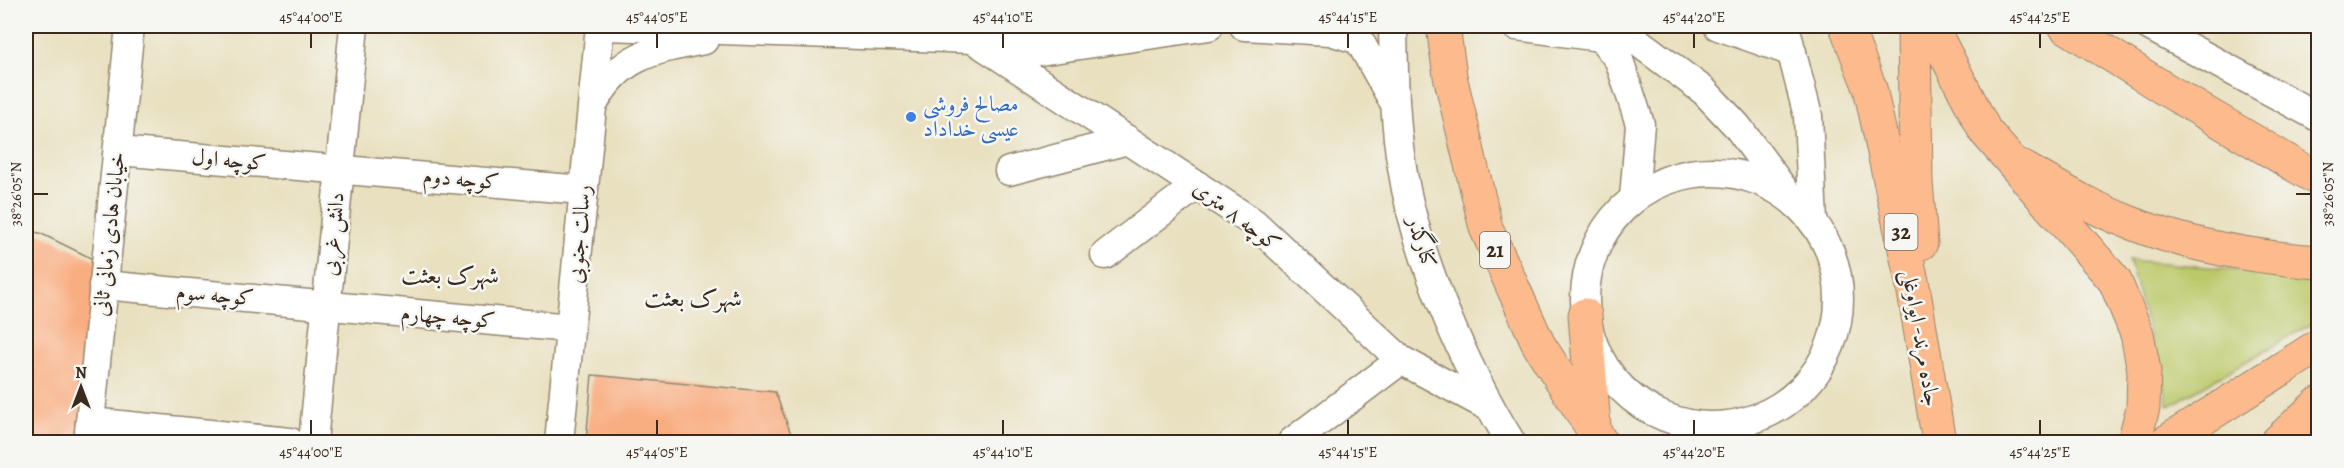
<svg xmlns="http://www.w3.org/2000/svg" width="2344" height="468" font-family="Alegreya,Amiri,serif">
	<style>
		.green { fill: #bcc96b; stroke: #7c7a44; stroke-width: 1.5 }
		.building { fill: #f9ae82 }
		.lines { fill: none; stroke-linecap: round; stroke-linejoin: round }
		.minor-casing { stroke: #92856e; stroke-width: 31 }
		.major-casing { stroke: #92856e; stroke-width: 35 }
		.highway-casing { stroke: #92856e; stroke-width: 35 }
		.minor { stroke: #fff; stroke-width: 28 }
		.major { stroke: #fcba8d; stroke-width: 33 }
		.highway { stroke: #fcba8d; stroke-width: 33 }
		.ticks { fill: none; stroke: #3b2a1e; stroke-width: 2 }
		.shop-dot { fill: #3f7fe0; stroke: #f6f6f2; stroke-width: 2 }
		.labels { text-anchor: middle; dominant-baseline: central; stroke-width: 5; stroke-linejoin: round; paint-order: stroke }
		.shield { fill: #f6f6f2; stroke: #73675e; stroke-width: 1.5 }
		.shield-label { font-size: 21px; font-weight: bold; fill: #3b2a1e }
		.shop-label { font-size: 22px; fill: #366cbe; stroke: #f6f6f2; text-anchor: start }
		.street-label { font-size: 22px; fill: #3b2a1e; stroke: #f6f6f2 }
		.neighbourhood-label { font-size: 24px; fill: #3b2a1e; stroke: #f6f6f2 }
		.neatline { fill: none; stroke: #3b2a1e; stroke-width: 2 }
		.ticks-label { font-size: 15px; text-anchor: middle; fill: #3b2a1e }
	</style>
	<rect width="100%" height="100%" fill="#f6f6f2"/>
	<filter id="ink" filterUnits="userSpaceOnUse"><feTurbulence type="fractalNoise" baseFrequency=".0167" numOctaves="2"/><feDisplacementMap in="SourceGraphic" scale="12" xChannelSelector="R" yChannelSelector="G"/><feConvolveMatrix kernelMatrix="1 2 1 2 8 2 1 2 1" color-interpolation-filters="sRGB"/></filter>
	<filter id="wash" filterUnits="userSpaceOnUse"><feTurbulence type="fractalNoise" baseFrequency=".008" numOctaves="4" result="noise"/><feDisplacementMap in="SourceGraphic" scale="24" xChannelSelector="R" yChannelSelector="G"/><feGaussianBlur stdDeviation="1.35" result="paint"/><feColorMatrix in="noise" values="0 0 0 0 0 0 0 0 0 0 0 0 0 0 0 0 0 1.4 0 .05"/><feComposite in="paint" operator="in"/></filter>
	<g filter="url(#wash)">
		<rect width="100%" height="100%" fill="#e9e0bf"/>
		<polygon class="green" points="2129,260 2318,277 2318,320 2169,406"/>
		<g id="blocks">
			<g class="building">
				<polygon points="26,231 40,233 99,262 80,442 26,442"/>
				<polygon points="592,375 775,392 794,442 586,442"/>
			</g>
		</g>
	</g>
	<g filter="url(#ink)">
		<use href="#blocks" fill-opacity="0" stroke="#92856e" stroke-width="1.5"/>
		<g class="lines">
			<defs>
				<g id="minor">
					<polyline points="606,26 973,39 1047,26"/>
					<polyline points="1244,26 1330,31 1359,40 1392,99"/>
					<path d="M1393,26C1394,73 1394,121 1402,167C1415,254 1465,368 1511,442"/>
					<polyline points="1516,26 1638,42 1704,91 1737,126 1787,194"/>
					<polyline points="1718,26 1792,52"/>
					<polyline points="1785,26 1808,116 1813,222"/>
					<polyline points="2149,26 2318,117"/>
					<polyline points="1601,37 1619,60 1640,124 1634,198"/>
					<polyline points="973,39 1254,223 1401,360 1489,407"/>
					<polyline points="992,44 1026,53 1209,26"/>
					<path d="M594,103C620,55 653,50 704,40"/>
					<polyline points="118,151 583,190"/>
					<polyline points="1009,171 1128,140"/>
					<circle cx="1712" cy="299" r="127"/>
					<polyline points="1105,255 1197,185"/>
					<polyline points="103,285 570,328"/>
					<polyline points="90,422 290,442"/>
					<polyline points="88,442 130,26"/>
					<polyline points="313,442 354,26"/>
					<polyline points="559,442 600,26"/>
					<polyline points="1292,442 1401,360"/>
				</g>
				<g id="major">
					<path d="M2016,164C2052,184 2088,206 2126,221C2187,246 2253,257 2318,262"/>
					<polyline points="2166,442 2318,346"/>
				</g>
				<g id="highway">
					<polyline points="1443,26 1450,76 1486,228 1539,345 1601,442"/>
					<polyline points="1846,26 1870,88 1913,286 1939,442"/>
					<polyline points="1914,26 1916,182 1921,243"/>
					<polyline points="1931,26 1985,131 2115,281 2137,334 2144,370 2143,408 2134,442"/>
					<polyline points="2065,26 2165,89 2318,179"/>
					<polyline points="1585,315 1594,426"/>
					<polyline points="2277,442 2318,404"/>
				</g>
			</defs>
			<use href="#minor" class="minor-casing"/>
			<use href="#major" class="major-casing"/>
			<use href="#highway" class="highway-casing"/>
			<use href="#minor" class="minor"/>
			<use href="#major" class="major"/>
			<use href="#highway" class="highway"/>
		</g>
	</g>
	<path class="ticks" d="M311,33V48M657,33V48M1003,33V48M1348,33V48M1694,33V48M2040,33V48M33,194H48M2296,194H2311M311,420V435M657,420V435M1003,420V435M1348,420V435M1694,420V435M2040,420V435"/>
	<circle class="shop-dot" cx="911" cy="117" r="6"/>
	<g class="labels">
		<g class="shield">
			<rect x="1884.5" y="214" width="33" height="36" rx="4.5"/>
			<rect x="1480" y="232" width="30" height="36" rx="4.5"/>
		</g>
		<g class="shield-label">
			<text x="1901" y="232">32</text>
			<text x="1495" y="250">21</text>
		</g>
		<g class="shop-label">
			<text x="923" y="104">مصالح فروشی<tspan x="923" dy="25">عیسی خداداد</tspan></text>
		</g>
		<g class="street-label">
			<text transform="translate(229 160) rotate(5)">کوچه اول</text>
			<text transform="translate(461 179) rotate(5)">کوچه دوم</text>
			<text transform="translate(1237 216) rotate(37)">کوچه ۸ متری</text>
			<text transform="translate(109 234) rotate(-84)">خیابان هادی زمانی ثانی</text>
			<text transform="translate(333 234) rotate(-85)">دانش غربی</text>
			<text transform="translate(579 234) rotate(-85)">رسالت جنوبی</text>
			<text transform="translate(1422 242) rotate(73)">کنارگذر</text>
			<text transform="translate(215 295) rotate(5)">کوچه سوم</text>
			<text transform="translate(448 317) rotate(5)">کوچه چهارم</text>
			<text transform="translate(1921 338) rotate(80)">جاده مرند- ایواوغلی</text>
		</g>
		<g class="neighbourhood-label">
			<text x="450" y="275">شهرک بعثت</text>
			<text x="693" y="298">شهرک بعثت</text>
		</g>
	</g>
	<rect width="2344" height="468" fill="none" stroke="#f6f6f2" stroke-width="66"/>
	<g transform="translate(81 387)" stroke="#f6f6f2" stroke-width="4.5" paint-order="stroke">
	<path d="M0-4.5L10 22L0 15L-10 22Z" fill="#3b2a1e"/>
	<text y="-9" font-size="16" font-weight="bold" text-anchor="middle" fill="#3b2a1e">N</text>
	</g>
	<rect x="33" y="33" width="2278" height="402" class="neatline"/>
	<g class="ticks-label">
		<text x="311" y="22">45°44'00"E</text>
		<text x="657" y="22">45°44'05"E</text>
		<text x="1003" y="22">45°44'10"E</text>
		<text x="1348" y="22">45°44'15"E</text>
		<text x="1694" y="22">45°44'20"E</text>
		<text x="2040" y="22">45°44'25"E</text>
		<text transform="translate(16 194) rotate(-90)" y="5">38°26'05"N</text>
		<text transform="translate(2328 194) rotate(-90)" y="5">38°26'05"N</text>
		<text x="311" y="457">45°44'00"E</text>
		<text x="657" y="457">45°44'05"E</text>
		<text x="1003" y="457">45°44'10"E</text>
		<text x="1348" y="457">45°44'15"E</text>
		<text x="1694" y="457">45°44'20"E</text>
		<text x="2040" y="457">45°44'25"E</text>
	</g>
</svg>
